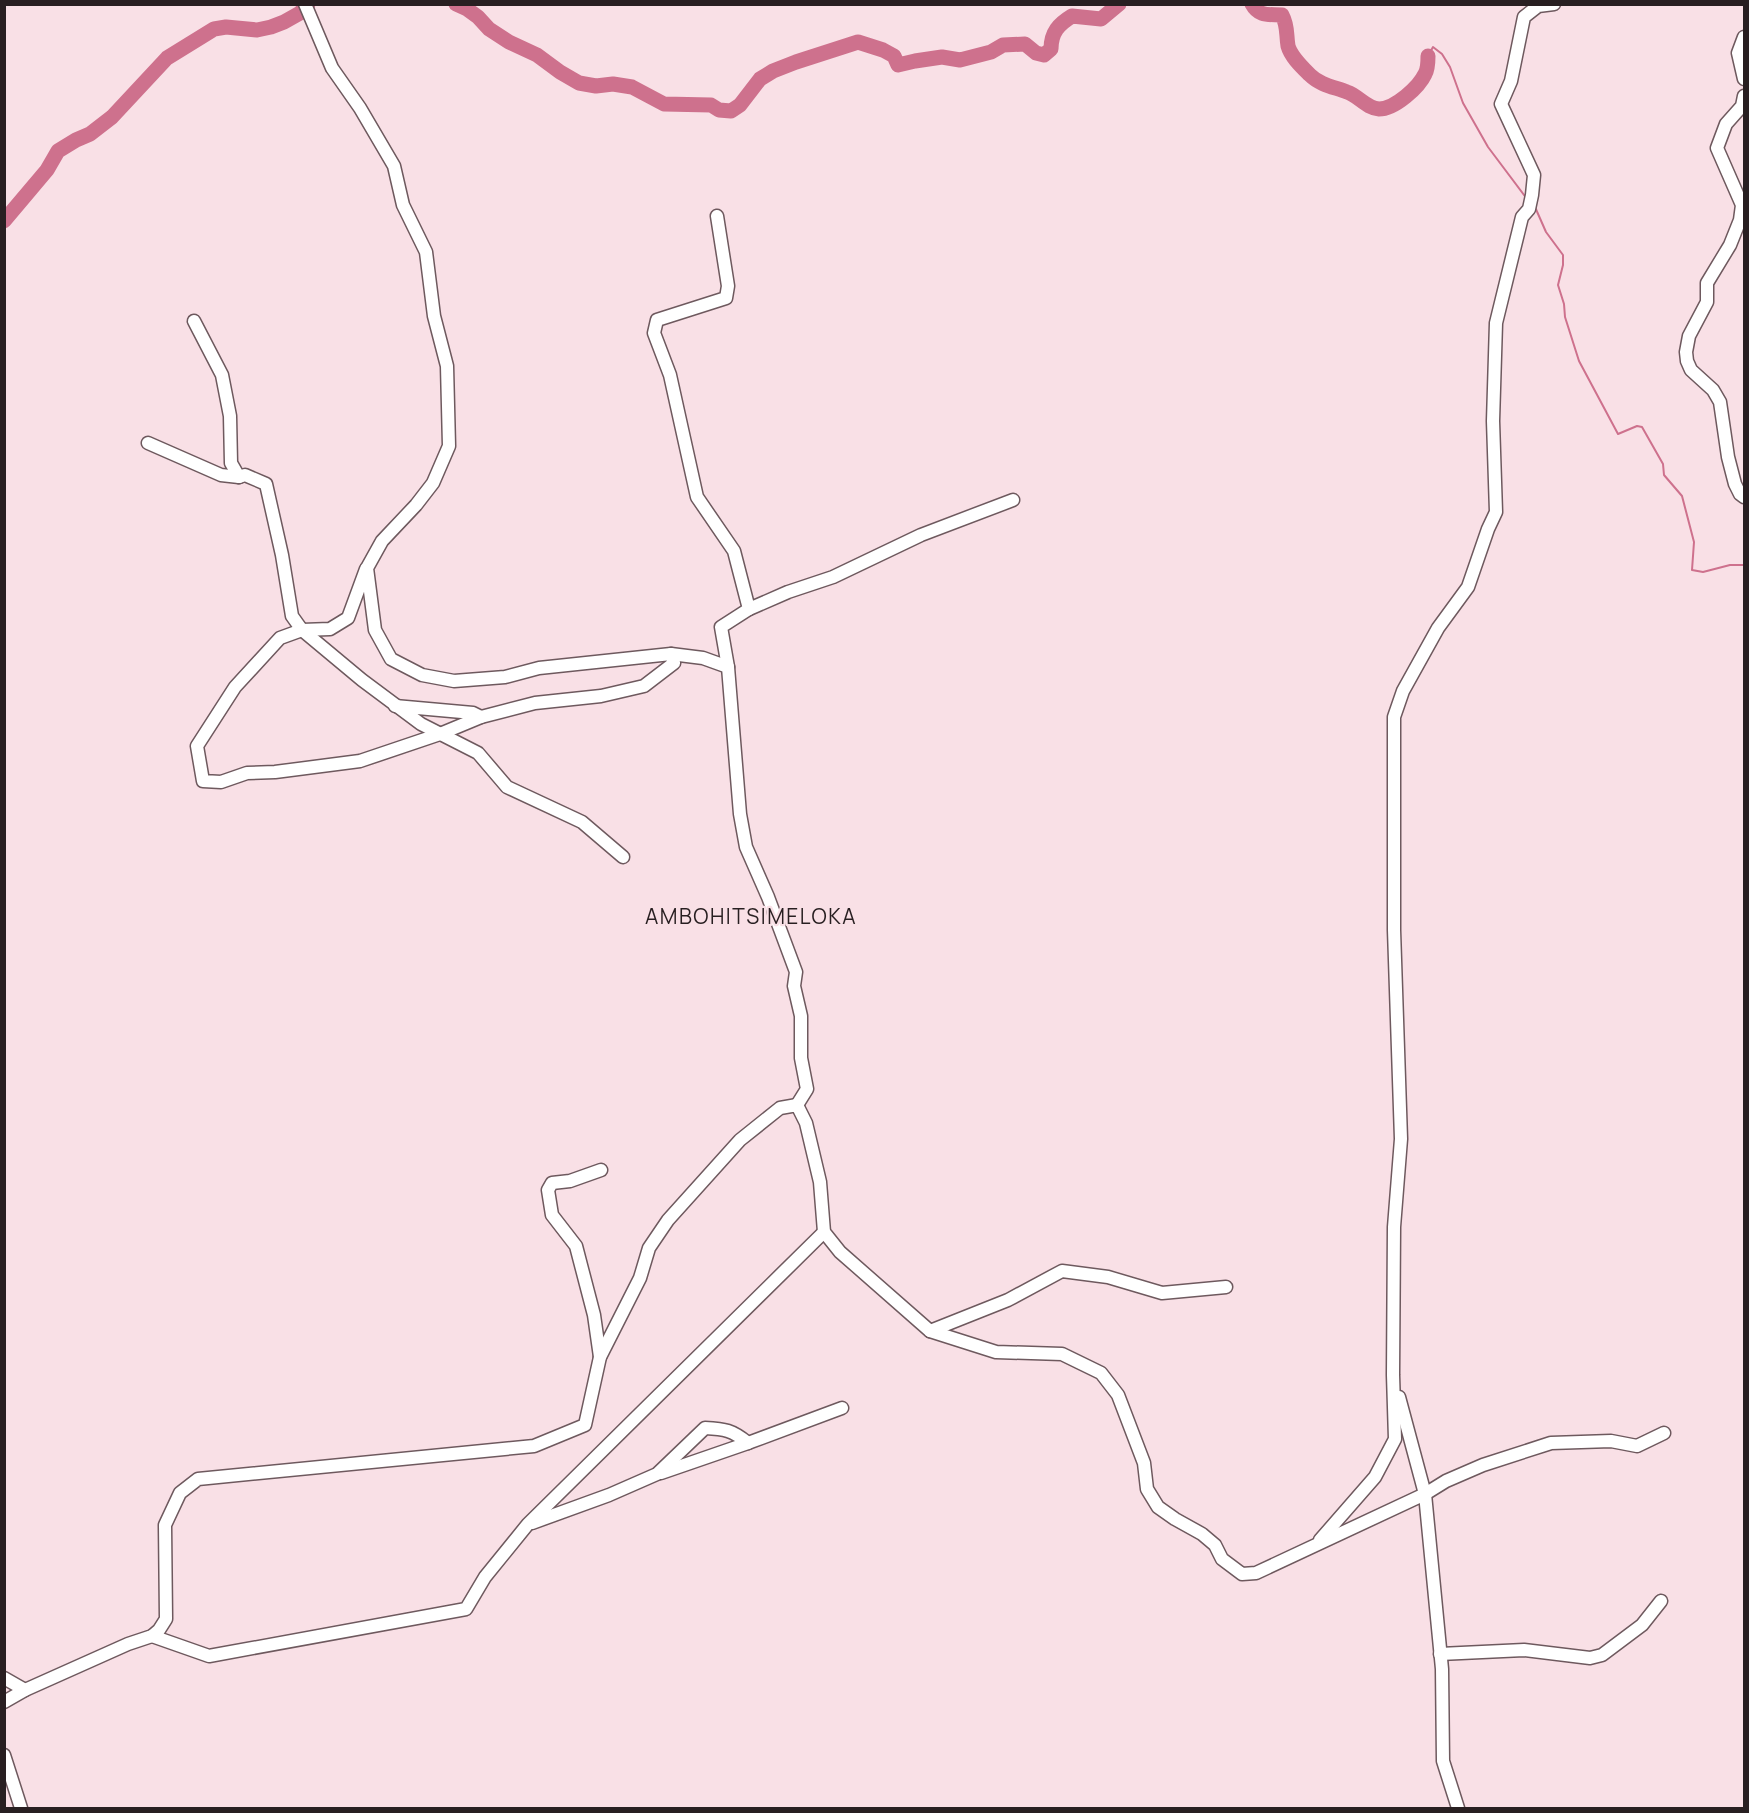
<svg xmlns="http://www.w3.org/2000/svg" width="1749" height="1813" font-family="Manrope,sans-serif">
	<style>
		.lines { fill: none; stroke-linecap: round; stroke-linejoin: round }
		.stream { stroke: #ce718d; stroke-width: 2 }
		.river { stroke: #ce718d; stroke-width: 15 }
		.minor-casing { stroke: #6e595e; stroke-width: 15 }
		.minor { stroke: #fff; stroke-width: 12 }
		.labels { text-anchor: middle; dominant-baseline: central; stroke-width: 4.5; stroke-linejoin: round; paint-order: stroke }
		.quarter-label { font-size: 21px; letter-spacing: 1.5px; fill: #281f21; stroke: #f9e0e6 }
	</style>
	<rect width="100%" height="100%" fill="#f9e0e6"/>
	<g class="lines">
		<g class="stream">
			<polyline points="1428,56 1433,47 1442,54 1450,67 1463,103 1488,147 1527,199"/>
			<polyline points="1535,207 1546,232 1563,255 1563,265 1558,285 1564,304 1565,317 1579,361 1618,434 1637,426 1642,427 1663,464 1664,475 1682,496 1694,542 1692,570 1703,572 1730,565 1744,565"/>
		</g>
		<g class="river">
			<path d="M456,4L467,9L478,17L489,29L509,42L537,55L560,72L579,83L596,86L613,84L632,87L664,104L711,105L719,110L731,111L740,105L760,79L773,71L796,62L858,42L883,50L894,56L898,65L915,61L942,57L960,60L991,52L1003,45L1025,44L1036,53L1044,55L1051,49C1051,32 1059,24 1072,16L1101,19L1119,4"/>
			<path d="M1252,4C1259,17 1269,14 1282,15C1288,26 1286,34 1288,46C1291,57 1302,67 1310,75C1320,85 1334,87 1347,92C1359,96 1366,108 1379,109C1395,109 1419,87 1425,74C1428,69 1428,62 1428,56"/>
			<polyline points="4,221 47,170 58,151 76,140 90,134 112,117 167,58 214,29 226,27 257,30 271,27 284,22 300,13 308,4"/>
		</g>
		<defs>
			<g id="minor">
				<polyline points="305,4 332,68 360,108 394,166 403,205 426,252 434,316 447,366 449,446 433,483 416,505 382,541 367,568 375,630 391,659 422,675 454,681 505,677 539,668 671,654 703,658 728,667 740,814 746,847 768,897 796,972 794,986 801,1016 801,1058 807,1089 797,1105"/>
				<polyline points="1744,37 1738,53 1744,79"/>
				<polyline points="1744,96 1742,106 1726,124 1717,148 1742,205 1740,220 1730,245 1707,283 1707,302 1689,336 1686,352 1687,361 1691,370 1713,390 1720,402 1728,457 1735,484 1740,494 1744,497"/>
				<polyline points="717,216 728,286 726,298 657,320 654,333 670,375 697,497 734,551 749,609 721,627 728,667"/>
				<polyline points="194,321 222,375 230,416 231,463 239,477"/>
				<polyline points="148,443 221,475 239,477 245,475 266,484 282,555 292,616 302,630 362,680 421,724 478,753 507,787 582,822 623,857"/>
				<polyline points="366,569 348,618 330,629 302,630 280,638 235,687 197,746 203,781 221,782 247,773 275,772 360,761 440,734 481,717 535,703 601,696 644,686 674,663 671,654"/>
				<polyline points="749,609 788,592 833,577 921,535 1013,500"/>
				<polyline points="395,706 473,713 481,717"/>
				<polyline points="930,1331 1008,1300 1062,1271 1108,1277 1162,1293 1226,1287"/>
				<polyline points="600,1357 594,1315 576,1246 552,1215 548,1190 552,1183 570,1181 601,1170"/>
				<polyline points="1399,1397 1425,1494 1442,1669 1443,1761 1458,1808"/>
				<polyline points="661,1473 748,1443"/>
				<path d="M532,1523L609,1495L657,1474L705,1428C725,1429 732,1430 748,1443L842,1408"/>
				<polyline points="1320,1540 1375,1477 1395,1439 1393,1375 1394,1227 1401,1139 1394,930 1394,717 1403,691 1438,628 1468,587 1488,529 1496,512 1493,421 1496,323 1522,217 1529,209 1532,195 1534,175 1501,104 1511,81 1524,17 1538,6 1554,4"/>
				<polyline points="152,1636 209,1656 466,1609 485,1577 528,1524 824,1232"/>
				<polyline points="1440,1654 1524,1650 1590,1658 1602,1655 1642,1625 1661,1601"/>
				<polyline points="4,1678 25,1690"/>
				<polyline points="4,1702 25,1690 128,1644 152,1636 159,1630 166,1619 165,1525 180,1493 198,1479 534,1446 585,1425 600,1357 640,1278 649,1248 668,1220 740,1140 780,1108 797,1105 806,1123 820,1182 824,1232 840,1252 930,1331 996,1352 1062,1354 1101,1373 1118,1395 1144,1463 1147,1489 1158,1507 1175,1519 1202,1534 1215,1545 1222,1559 1242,1574 1256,1573 1425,1494 1446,1481 1483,1465 1551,1443 1611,1441 1637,1446 1664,1433"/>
				<polyline points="4,1755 21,1808"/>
			</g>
		</defs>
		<use href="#minor" class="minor-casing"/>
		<use href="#minor" class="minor"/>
	</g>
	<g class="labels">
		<g class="quarter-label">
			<text x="751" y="916">AMBOHITSIMELOKA</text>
		</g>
	</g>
	<rect width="1749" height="1813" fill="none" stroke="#281f21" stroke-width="12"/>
</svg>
